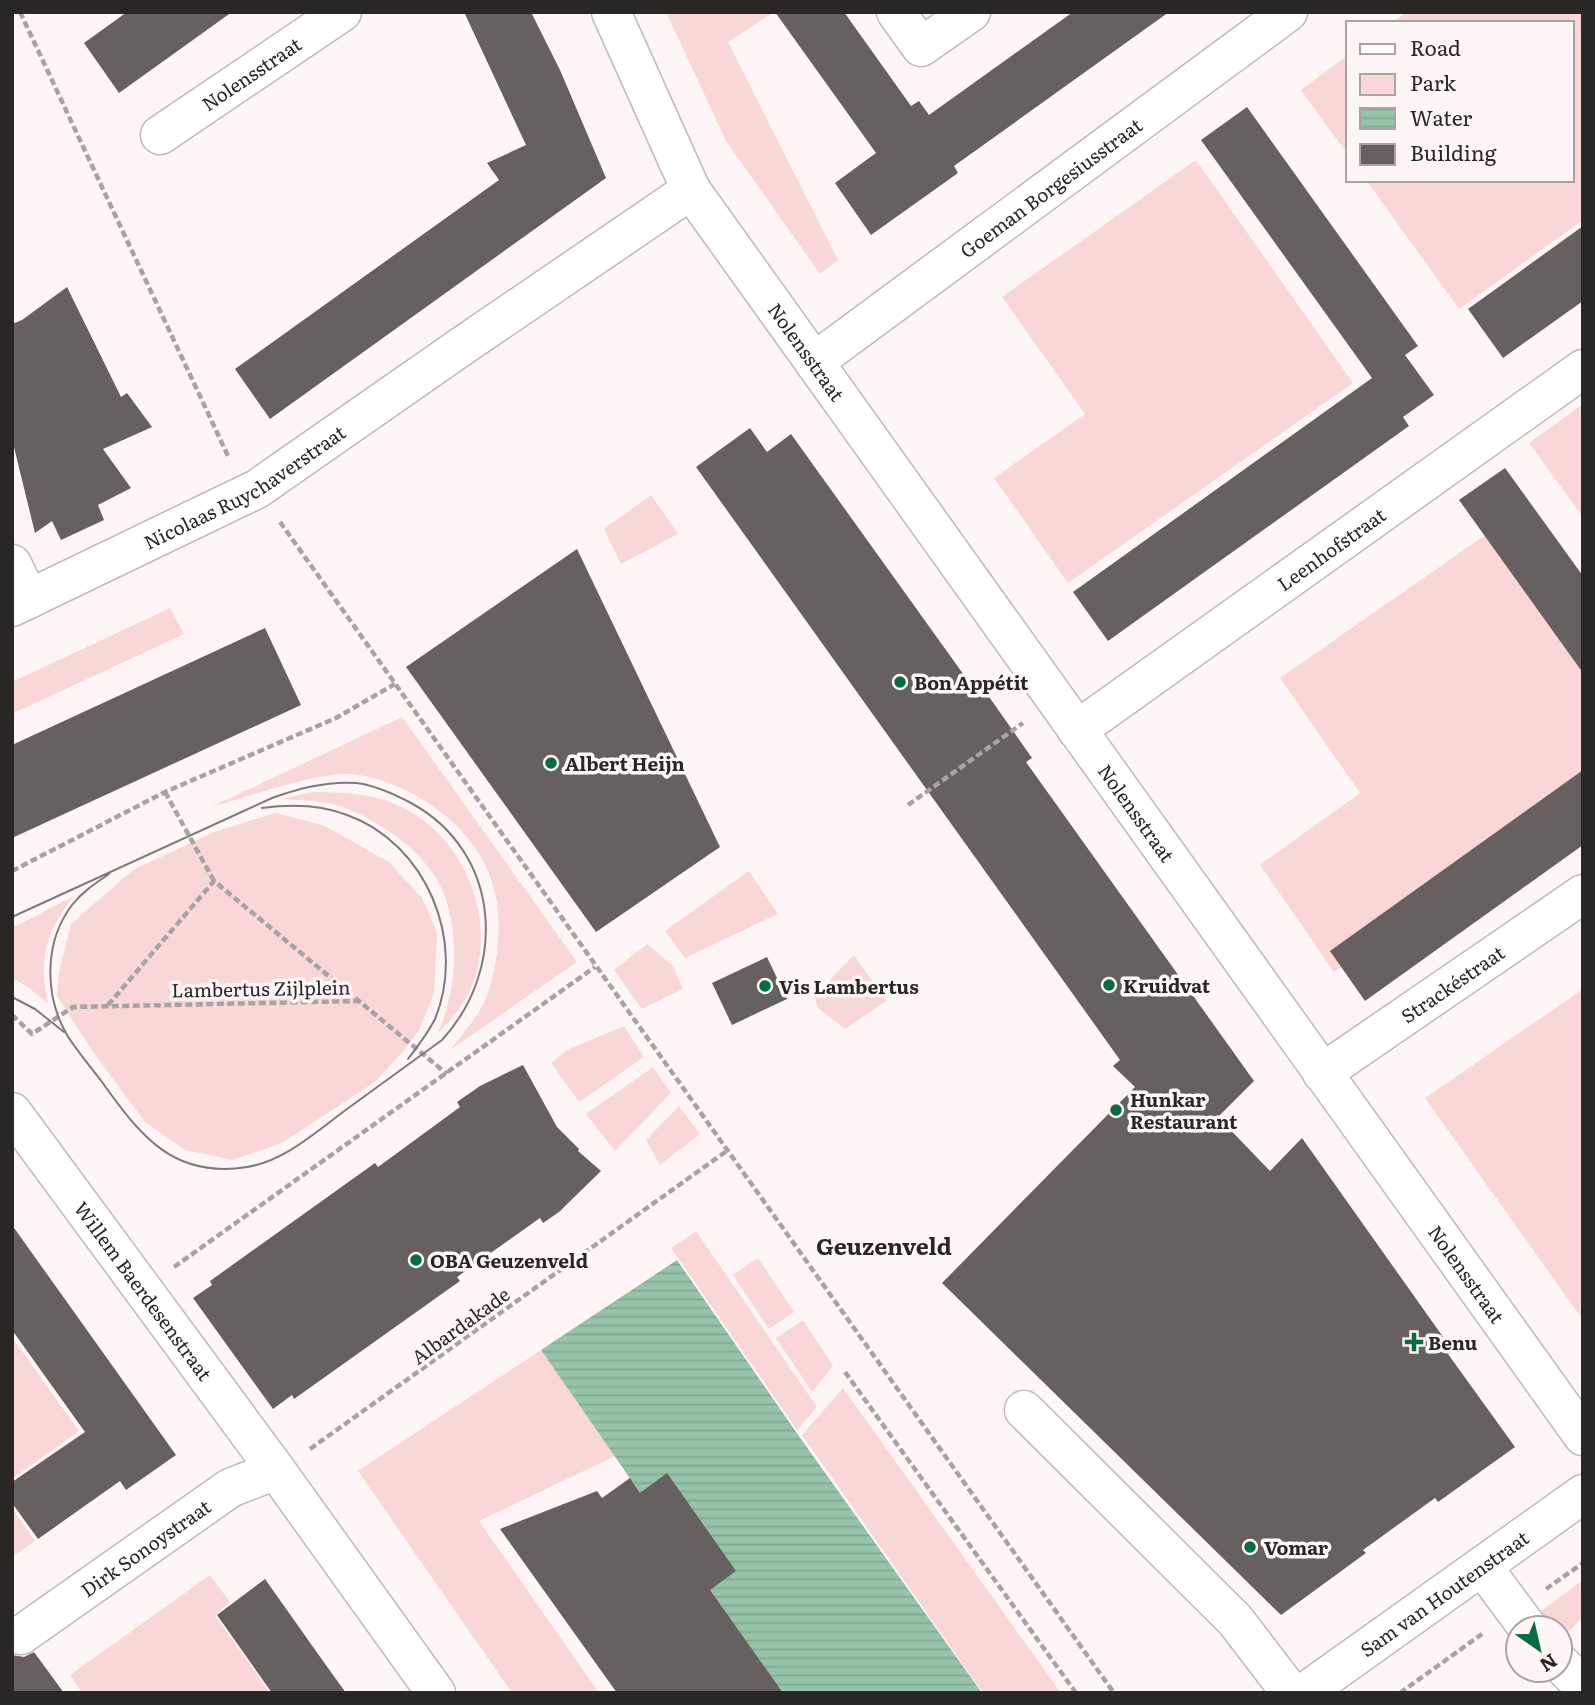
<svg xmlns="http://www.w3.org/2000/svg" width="1595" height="1705" font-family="Literata,serif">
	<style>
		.green { fill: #fad7d7 }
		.water { fill: url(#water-rules) }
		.building { fill: #666060 }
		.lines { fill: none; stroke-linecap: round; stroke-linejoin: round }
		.minor-casing { stroke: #c0b9b9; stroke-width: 41 }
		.path { stroke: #a8a2a2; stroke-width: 4.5; stroke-dasharray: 7 3.5; stroke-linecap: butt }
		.minor { stroke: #fff; stroke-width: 38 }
		.tram { stroke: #7f7a7a; stroke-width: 2 }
		.poi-dot { fill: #046d44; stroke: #fef6f6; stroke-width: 2.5 }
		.labels { text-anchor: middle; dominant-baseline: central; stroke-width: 7; stroke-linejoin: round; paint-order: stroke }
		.street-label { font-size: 19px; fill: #292626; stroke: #fef6f6 }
		.poi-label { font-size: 19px; font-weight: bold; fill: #292626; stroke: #fef6f6; text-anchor: start }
		.quarter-label { font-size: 23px; font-weight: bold; fill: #292626; stroke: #fef6f6 }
	</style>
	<defs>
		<pattern id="water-rules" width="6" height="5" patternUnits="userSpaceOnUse" patternTransform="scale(1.75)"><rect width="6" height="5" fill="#96c4a9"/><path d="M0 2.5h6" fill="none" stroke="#81a891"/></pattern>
	</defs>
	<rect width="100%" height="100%" fill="#fef6f6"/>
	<g class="green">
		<polygon points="666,12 774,12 728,42 838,260 820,274 726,141"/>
		<polygon points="1407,12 1583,12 1583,220 1459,309 1366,180 1572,180 1572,23 1392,23"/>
		<polygon points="1348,55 1348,155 1301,90"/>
		<polygon points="1196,160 1353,383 1068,583 994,478 1085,414 1002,297"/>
		<polygon points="1583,404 1583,517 1529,443"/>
		<polygon points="651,495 678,534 621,564 604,529"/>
		<polygon points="1498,526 1583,647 1583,800 1334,972 1260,865 1360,793 1280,678"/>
		<polygon points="170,608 184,634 12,714 12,682"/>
		<path d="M402,717L577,962L450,1050C463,1033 481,1014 488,993C499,959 503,915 492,882C476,827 408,779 351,774C315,772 248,797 211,807Z"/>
		<path d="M313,792C338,792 363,793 387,801C461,826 502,918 470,990C462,1007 451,1020 438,1033C456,991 460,941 445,897C431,853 371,813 328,803C312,800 296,800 280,799Z"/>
		<polygon points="275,813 323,825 389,862 422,898 437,932 434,993 419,1030 405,1049 375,1082 282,1143 233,1160 185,1150 145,1122 93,1052 57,996 59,972 71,924 133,870 214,832"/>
		<polygon points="749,871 778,914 685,958 665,931"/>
		<path d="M74,896C45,933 39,957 48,1004L28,987L12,978V928Z"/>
		<polygon points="647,944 673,966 683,989 642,1009 614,970"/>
		<polygon points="854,955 886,1001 845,1029 817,1007 815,995"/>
		<polygon points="1583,989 1583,1320 1425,1098"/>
		<polygon points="624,1026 644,1057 579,1102 551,1063 569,1049"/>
		<polygon points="653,1067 671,1093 615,1151 586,1114"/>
		<polygon points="679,1106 700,1134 660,1165 646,1140"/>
		<polygon points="696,1231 817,1407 797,1430 671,1248"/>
		<polygon points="758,1258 794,1312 769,1329 733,1275"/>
		<polygon points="803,1320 833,1366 812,1392 776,1338"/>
		<polygon points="12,1337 79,1431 12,1479"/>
		<polygon points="541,1350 615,1456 479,1521 599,1693 512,1693 358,1471"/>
		<polygon points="843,1388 1061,1693 983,1693 802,1435"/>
		<polygon points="12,1508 35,1541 12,1557"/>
		<polygon points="210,1575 230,1602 215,1615 270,1693 82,1693 70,1675"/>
		<polygon points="1583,1580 1583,1617 1560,1640 1560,1628 1550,1628 1537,1614"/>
	</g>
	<polygon class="water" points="677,1260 796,1432 982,1693 779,1693 541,1350"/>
	<g class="building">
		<polygon points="127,12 232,12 119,93 84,43"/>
		<polygon points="464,12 531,12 560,70 606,178 270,419 235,369 499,180 487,163 526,145"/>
		<polygon points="775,12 844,12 911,106 919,101 929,115 1073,12 1169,12 954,166 958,173 871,235 835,183 876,153"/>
		<polygon points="1247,107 1418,346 1405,355 1434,395 1403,417 1409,426 1108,641 1073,592 1372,378 1201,140"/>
		<polygon points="1583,226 1583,301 1503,358 1468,309"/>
		<polygon points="67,287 121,397 127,393 152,427 103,449 131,488 98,505 104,520 61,540 52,521 35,533 12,439 12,324 22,320"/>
		<polygon points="750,428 767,452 791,434 979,696 985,691 1032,758 1026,762 1254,1081 1218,1117 1270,1171 1302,1138 1453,1351 1448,1354 1515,1447 1438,1502 1435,1498 1363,1550 1366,1553 1281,1615 942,1283 1135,1087 1113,1066 1120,1060 696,467"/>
		<polygon points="1505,468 1583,576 1583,673 1459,500"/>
		<polygon points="577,549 720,847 596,932 406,667"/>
		<polygon points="265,628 301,705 12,838 12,745"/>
		<polygon points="1583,770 1583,845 1365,1001 1330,951"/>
		<polygon points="767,957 787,999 732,1025 712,983"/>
		<polygon points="523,1065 557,1127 579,1149 578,1151 601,1171 559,1212 543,1223 540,1218 457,1277 460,1281 294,1399 292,1395 273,1409 193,1298 212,1285 210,1281 375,1163 378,1167 460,1107 457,1102 480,1086"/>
		<polygon points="12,1225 176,1455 126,1490 120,1481 38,1539 12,1503 12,1482 85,1432 12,1330"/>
		<polygon points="667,1473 736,1571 710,1590 783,1693 617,1693 500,1529 597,1491 602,1498 630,1478 640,1493"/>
		<polygon points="265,1579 323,1661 346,1693 272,1693 217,1615"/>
		<polygon points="34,1652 64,1693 12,1693 12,1655 24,1657"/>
	</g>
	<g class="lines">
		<defs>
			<g id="minor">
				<path id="s1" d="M611,12L691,190L1583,1436"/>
				<polyline points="896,12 921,47 971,12"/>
				<path id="s2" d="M160,135L342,12"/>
				<path id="s3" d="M814,362L1288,12"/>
				<polyline points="12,564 29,599"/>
				<path id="s4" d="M12,607L257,489L465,344L691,190"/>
				<path id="s5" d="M1077,730L1583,369"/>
				<path id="s6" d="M1322,1073L1583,894"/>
				<path id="s7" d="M12,1112L276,1470L436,1693"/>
				<polyline points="1024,1410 1235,1620 1291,1693"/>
				<polyline points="1482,1566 1528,1628"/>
				<path id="s8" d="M21,1635L230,1488L276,1470"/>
				<polyline points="1560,1663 1583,1686"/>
				<path id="s9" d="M1304,1693L1583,1494"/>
			</g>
		</defs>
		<use href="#minor" class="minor-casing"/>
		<g class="path">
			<polyline points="20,12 229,458"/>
			<polyline points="280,522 1114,1693"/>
			<polyline points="165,792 214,881"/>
			<polyline points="908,805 1023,723"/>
			<polyline points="12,871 165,792 336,718 395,684"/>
			<polyline points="108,1005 214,881 447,1074"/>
			<polyline points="12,1015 32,1034 73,1007 359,1001"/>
			<polyline points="174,1267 595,967"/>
			<polyline points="845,1372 1076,1693"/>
			<polyline points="310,1449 728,1150"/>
			<polyline points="1546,1589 1583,1563"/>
			<polyline points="1400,1693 1482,1634"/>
		</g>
		<use href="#minor" class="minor"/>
		<g class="tram">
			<path d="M262,808C291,804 319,804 347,815C426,843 467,941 435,1019C428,1033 418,1046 408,1059"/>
			<path d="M12,917L272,798C299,788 327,781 356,783C375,785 394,794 411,803C501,852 508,968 442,1040C410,1063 379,1086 347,1109C317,1131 285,1161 247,1167C173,1179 140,1135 102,1082C90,1066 77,1051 67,1035C44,995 44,942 72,905C82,892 96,883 109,874"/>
			<polyline points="12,997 35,1009 64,1032"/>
		</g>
	</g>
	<g class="poi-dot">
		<circle cx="900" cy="682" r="7"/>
		<circle cx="551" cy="763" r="7"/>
		<circle cx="1109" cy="985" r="7"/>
		<circle cx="765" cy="986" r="7"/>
		<circle cx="1116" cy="1110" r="7"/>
		<circle cx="416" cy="1260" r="7"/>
		<path d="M1410.5 1331.5h7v7h7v7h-7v7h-7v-7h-7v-7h7z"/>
		<circle cx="1250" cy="1547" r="7"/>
	</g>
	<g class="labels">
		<g class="street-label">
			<text stroke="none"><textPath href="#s2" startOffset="110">Nolensstraat</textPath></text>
			<text stroke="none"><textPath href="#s3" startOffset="294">Goeman Borgesiusstraat</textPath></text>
			<text stroke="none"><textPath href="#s1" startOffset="394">Nolensstraat</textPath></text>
			<text stroke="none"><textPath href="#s4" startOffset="262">Nicolaas Ruychaverstraat</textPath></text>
			<text stroke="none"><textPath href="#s5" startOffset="312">Leenhofstraat</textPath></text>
			<text stroke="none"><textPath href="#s1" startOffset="961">Nolensstraat</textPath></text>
			<text stroke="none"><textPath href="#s6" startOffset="158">Strackéstraat</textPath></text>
			<text transform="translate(261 988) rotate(-1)">Lambertus Zijlplein</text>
			<text stroke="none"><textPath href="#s1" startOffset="1528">Nolensstraat</textPath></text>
			<text stroke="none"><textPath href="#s7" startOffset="222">Willem Baerdesenstraat</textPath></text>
			<text transform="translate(460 1325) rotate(-36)">Albardakade</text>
			<text stroke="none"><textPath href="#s8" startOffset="152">Dirk Sonoystraat</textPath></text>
			<text stroke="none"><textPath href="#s9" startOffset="172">Sam van Houtenstraat</textPath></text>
		</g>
		<g class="poi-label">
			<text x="914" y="682">Bon Appétit</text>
			<text x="565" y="763">Albert Heijn</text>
			<text x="1123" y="985">Kruidvat</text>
			<text x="779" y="986">Vis Lambertus</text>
			<text x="1130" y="1099">Hunkar<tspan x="1130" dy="22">Restaurant</tspan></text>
			<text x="430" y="1260">OBA Geuzenveld</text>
			<text x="1428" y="1342">Benu</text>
			<text x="1264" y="1547">Vomar</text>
		</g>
		<g class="quarter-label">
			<text x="884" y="1245">Geuzenveld</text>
		</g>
	</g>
	<rect width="1595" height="1705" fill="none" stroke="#292626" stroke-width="28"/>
	<rect x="1346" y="21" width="228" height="161" fill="#fef6f6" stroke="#a9a3a3" stroke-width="2"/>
	<rect x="1360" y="44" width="35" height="10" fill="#ffffff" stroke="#a9a3a3" stroke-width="2"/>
	<text x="1410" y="56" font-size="21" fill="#292626">Road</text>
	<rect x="1360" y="74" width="35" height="21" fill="#fad7d7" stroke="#a9a3a3" stroke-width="2"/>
	<text x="1410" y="91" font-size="21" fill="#292626">Park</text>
	<rect x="1360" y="108" width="35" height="21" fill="url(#water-rules)" stroke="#a9a3a3" stroke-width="2"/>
	<text x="1410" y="126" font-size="21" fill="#292626">Water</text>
	<rect x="1360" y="144" width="35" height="21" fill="#666060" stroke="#a9a3a3" stroke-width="2"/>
	<text x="1410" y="161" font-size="21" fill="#292626">Building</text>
	<g transform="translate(1539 1649) rotate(146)"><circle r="33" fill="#fef6f6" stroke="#a9a3a3" stroke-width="2"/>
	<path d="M0-5L12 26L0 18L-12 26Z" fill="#046d44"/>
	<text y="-10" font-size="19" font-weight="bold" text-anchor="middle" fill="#292626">N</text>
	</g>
</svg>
